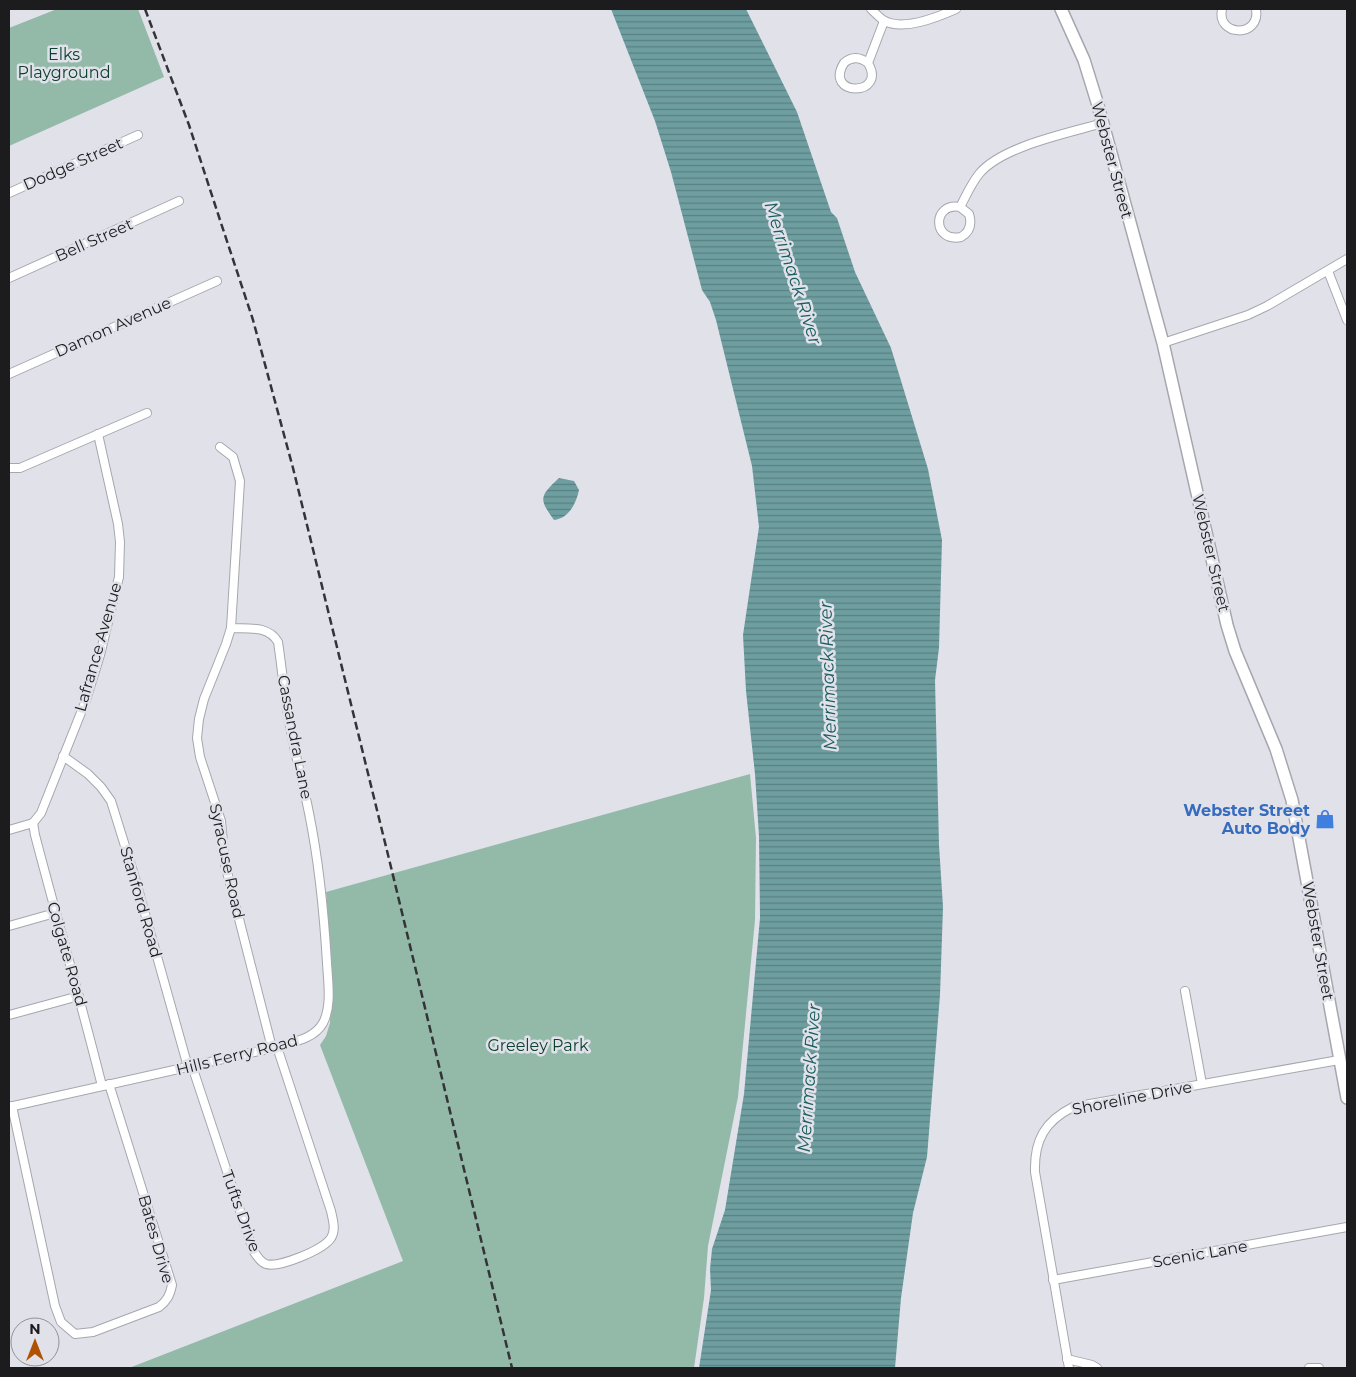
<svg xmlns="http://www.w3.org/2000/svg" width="1356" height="1377" font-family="Montserrat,sans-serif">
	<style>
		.green { fill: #93baa8 }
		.water { fill: url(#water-rules) }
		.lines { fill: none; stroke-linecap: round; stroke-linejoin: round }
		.minor-casing { stroke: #a6a6af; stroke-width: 10 }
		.secondary-casing { stroke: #a6a6af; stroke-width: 14 }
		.minor { stroke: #fff; stroke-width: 8 }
		.secondary { stroke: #fff; stroke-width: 11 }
		.rail { stroke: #343438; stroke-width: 2.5; stroke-dasharray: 8 4; stroke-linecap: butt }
		.labels { text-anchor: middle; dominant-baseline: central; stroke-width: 5; stroke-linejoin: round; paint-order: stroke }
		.park-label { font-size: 16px; fill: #0b422f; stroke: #e1e1ea }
		.street-label { font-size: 16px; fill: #1c1c1f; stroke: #e1e1ea }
		.shop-label { font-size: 16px; font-weight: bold; fill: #366cbe; stroke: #e1e1ea; text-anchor: end }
		.water-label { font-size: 18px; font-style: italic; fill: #1a5d5f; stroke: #e1e1ea }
	</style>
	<defs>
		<pattern id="water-rules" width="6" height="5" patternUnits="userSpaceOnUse" patternTransform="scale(1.25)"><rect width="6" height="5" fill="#6e9ea0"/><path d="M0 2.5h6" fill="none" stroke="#5a8082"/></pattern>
	</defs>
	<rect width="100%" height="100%" fill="#e1e1ea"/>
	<g class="green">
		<polygon points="57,9 138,9 164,77 9,146 9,28"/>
		<polygon points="750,774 756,838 755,920 738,1097 708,1246 704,1298 694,1368 129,1368 403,1261 320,1045 326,1036 330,1023 332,971 326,892"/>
	</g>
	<g class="water">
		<polygon points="611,9 746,9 797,112 831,212 837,218 855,272 891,348 928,469 942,540 939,648 935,680 939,845 943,907 940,995 927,1157 913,1213 901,1298 895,1368 699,1368 711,1290 710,1269 712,1249 725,1210 744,1094 760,918 759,836 755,774 746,691 743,635 759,527 752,466 716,320 710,302 702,290 671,172 655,121"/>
		<path d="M559,478L574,481L579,490C576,504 569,518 554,520C538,498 540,496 559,478Z"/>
	</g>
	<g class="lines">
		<defs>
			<g id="minor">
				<path d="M871,9C875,13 879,17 883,20C902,32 938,17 956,9"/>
				<path d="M1222,9C1216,37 1261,38 1256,9"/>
				<path d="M868,63C888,97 823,97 844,63C852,56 860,57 868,63L884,21"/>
				<polyline points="9,193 138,135"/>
				<path d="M960,207L969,214C972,224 970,232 961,237C932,243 932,202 960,207C966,196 971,184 979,174C1002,146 1069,133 1103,123"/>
				<polyline points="1328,271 1347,320"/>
				<polyline points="9,278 179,201"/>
				<polyline points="1163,343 1248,315 1267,306 1347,259"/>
				<polyline points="9,374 217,281"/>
				<polyline points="220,447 233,457 240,481 231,628 226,644 204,699 199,719 197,738 200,757 221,821 225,864 272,1048"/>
				<polyline points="9,468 20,468 147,413"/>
				<polyline points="63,756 88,774 101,787 111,801 135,878 188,1067"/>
				<polyline points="33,823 41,813 86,700 100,655 119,577 120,542 118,524 98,434"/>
				<path d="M33,823L35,835C57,919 81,1002 102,1086"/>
				<polyline points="9,830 33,823"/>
				<polyline points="9,926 55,913"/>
				<polyline points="1185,991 1202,1084"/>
				<polyline points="9,1015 79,996"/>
				<path d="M192,1066L253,1250C256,1255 260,1262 266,1264C279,1268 323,1250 331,1238C336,1230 333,1220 331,1211L277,1047"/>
				<path d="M12,1106L55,1306L61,1322L75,1334L93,1332L159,1307C167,1301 170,1295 172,1285L109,1084"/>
				<path d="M9,1107L277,1047C293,1042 314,1039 323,1023C332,1006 328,982 327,963C324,913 319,862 309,813C303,782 294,752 289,720C284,694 282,668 278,642C268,625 248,629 231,628"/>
				<polyline points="1053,1280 1347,1227"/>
				<polyline points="1067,1359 1092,1365 1097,1368"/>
				<path d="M1069,1368L1035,1172C1034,1140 1045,1121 1073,1107L1339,1060"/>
				<polyline points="1309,1368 1319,1368"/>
			</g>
			<polyline id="secondary" points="1061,9 1084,60 1097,102 1163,343 1227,625 1235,651 1276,749 1292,800 1347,1098"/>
		</defs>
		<use href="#minor" class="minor-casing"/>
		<use href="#secondary" class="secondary-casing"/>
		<use href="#minor" class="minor"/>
		<use href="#secondary" class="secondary"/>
		<polyline class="rail" points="145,9 189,125 220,220 253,320 293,468 390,863 512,1368"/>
	</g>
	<defs>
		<symbol id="shop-bare" viewBox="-9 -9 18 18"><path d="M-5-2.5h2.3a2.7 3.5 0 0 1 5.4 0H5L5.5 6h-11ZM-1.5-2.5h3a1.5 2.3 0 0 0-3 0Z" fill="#3f7fe0" stroke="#e1e1ea" stroke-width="2.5" paint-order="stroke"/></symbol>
	</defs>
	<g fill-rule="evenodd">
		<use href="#shop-bare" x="1311" y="805" width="28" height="28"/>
	</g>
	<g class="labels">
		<g class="park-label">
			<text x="64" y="54">Elks<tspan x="64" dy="18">Playground</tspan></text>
			<text x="538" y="1045">Greeley Park</text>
		</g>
		<g class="street-label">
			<text transform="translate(1112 160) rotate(75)">Webster Street</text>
			<text transform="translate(73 164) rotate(-24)">Dodge Street</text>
			<text transform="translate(94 240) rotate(-24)">Bell Street</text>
			<text transform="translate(113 327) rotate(-24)">Damon Avenue</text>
			<text transform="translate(1211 553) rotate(77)">Webster Street</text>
			<text transform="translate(98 647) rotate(-74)">Lafrance Avenue</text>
			<text transform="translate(295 737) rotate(79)">Cassandra Lane</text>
			<text transform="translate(227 861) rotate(78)">Syracuse Road</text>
			<text transform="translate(141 902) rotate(74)">Stanford Road</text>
			<text transform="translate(1318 941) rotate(80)">Webster Street</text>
			<text transform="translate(67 954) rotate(74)">Colgate Road</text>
			<text transform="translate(237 1055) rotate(-14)">Hills Ferry Road</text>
			<text transform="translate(1132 1098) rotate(-11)">Shoreline Drive</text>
			<text transform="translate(241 1211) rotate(70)">Tufts Drive</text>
			<text transform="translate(156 1239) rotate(74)">Bates Drive</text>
			<text transform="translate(1200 1254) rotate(-10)">Scenic Lane</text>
		</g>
		<g class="shop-label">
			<text x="1310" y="810">Webster Street<tspan x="1310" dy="18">Auto Body</tspan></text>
		</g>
		<g class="water-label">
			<text transform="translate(793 273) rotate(72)">Merrimack River</text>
			<text transform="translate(828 676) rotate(-92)">Merrimack River</text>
			<text transform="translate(809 1078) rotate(-86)">Merrimack River</text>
		</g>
	</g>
	<rect width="1356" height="1377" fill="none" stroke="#1c1c1f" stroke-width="20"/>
	<g transform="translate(35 1342)"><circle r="24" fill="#e1e1ea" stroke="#929299"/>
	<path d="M0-4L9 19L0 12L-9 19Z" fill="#b05201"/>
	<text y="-8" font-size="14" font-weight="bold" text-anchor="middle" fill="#1c1c1f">N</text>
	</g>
</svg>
